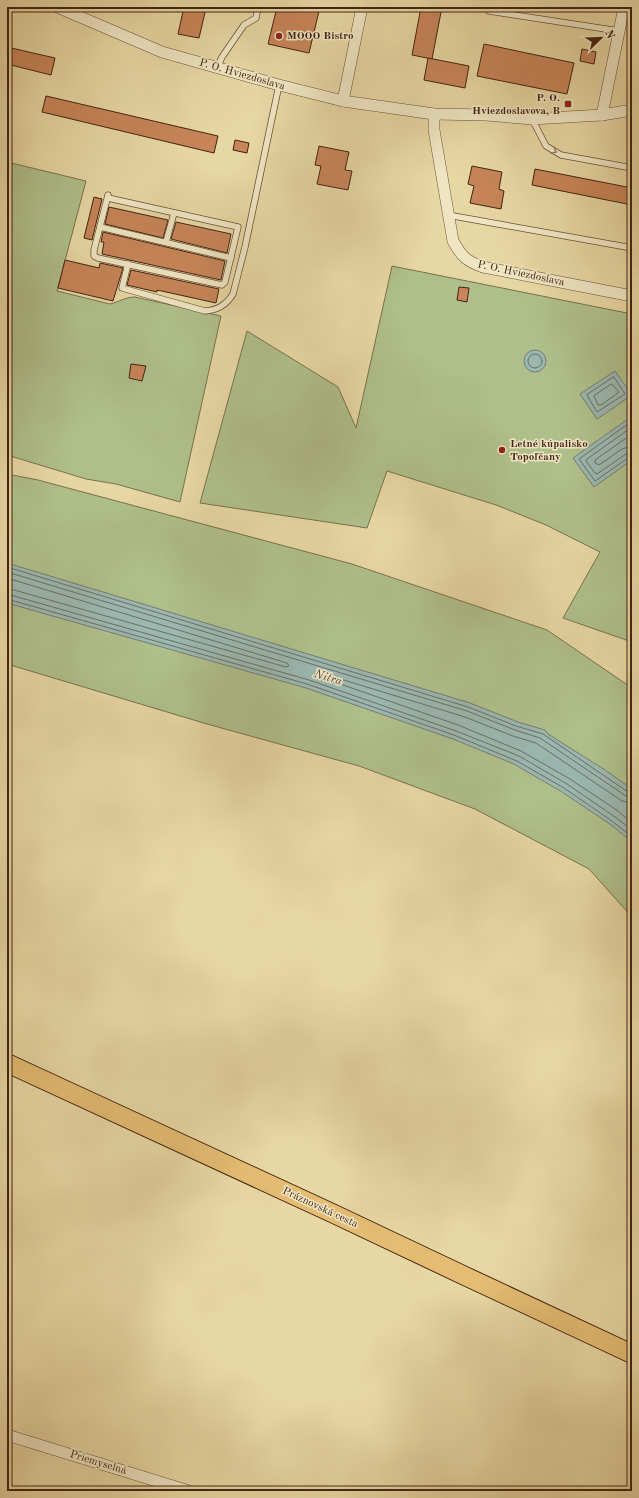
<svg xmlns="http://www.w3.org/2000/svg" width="639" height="1498" font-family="'Old Standard TT',serif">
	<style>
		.green { fill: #afbf8a; stroke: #787150 }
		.water { fill: #9ab7b0; stroke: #777c72 }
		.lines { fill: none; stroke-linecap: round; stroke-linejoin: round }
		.shore { stroke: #6e6d62; stroke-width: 1 }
		.building { fill: #c78559; stroke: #422315 }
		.lane-casing { stroke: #6b5038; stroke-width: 7 }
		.street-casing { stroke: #6b5038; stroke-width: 12 }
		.primary-casing { stroke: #422315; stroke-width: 20 }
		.lane { stroke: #efe5c3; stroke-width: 5.5 }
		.street { stroke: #efe5c3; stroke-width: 11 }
		.primary { stroke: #e4bc72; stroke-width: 18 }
		.oneway { stroke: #98846c }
		.poi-dot { fill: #8f2418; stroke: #efe5c3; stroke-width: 1.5 }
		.labels { text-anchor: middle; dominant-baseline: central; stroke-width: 3; stroke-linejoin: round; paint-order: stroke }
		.poi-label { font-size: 11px; font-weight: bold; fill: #422315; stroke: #efe5c3; text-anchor: start }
		.street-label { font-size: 11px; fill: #422315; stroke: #efe5c3 }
		.water-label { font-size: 12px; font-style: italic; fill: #58483c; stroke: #efe5c3 }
	</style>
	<rect width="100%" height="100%" fill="#e7d7a3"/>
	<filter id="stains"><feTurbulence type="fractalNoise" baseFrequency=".005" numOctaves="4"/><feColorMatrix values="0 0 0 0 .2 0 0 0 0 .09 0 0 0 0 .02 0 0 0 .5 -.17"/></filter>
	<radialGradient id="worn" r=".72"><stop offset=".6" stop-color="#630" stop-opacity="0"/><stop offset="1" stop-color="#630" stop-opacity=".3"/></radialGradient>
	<g class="green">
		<path d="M7,162L86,181L57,291L110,304C119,302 125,297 135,297L221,316L180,502L116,484L86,479L7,455Z"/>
		<polygon points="392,266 632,314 632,642 563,618 600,552 546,525 496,505 387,471 367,528 200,503 247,331 338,387 356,428"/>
		<polygon points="7,474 38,480 352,564 547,630 629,686 632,689 632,917 589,869 475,809 359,766 207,724 7,664"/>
	</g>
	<g class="water">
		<circle cx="535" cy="361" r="11"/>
		<polygon points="615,371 632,395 597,419 580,394"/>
		<polygon points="632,416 632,460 594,487 573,458"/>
		<polygon points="7,563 470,703 518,722 545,730 548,734 605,770 632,789 632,842 610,824 562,792 514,764 453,739 306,688 7,603"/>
	</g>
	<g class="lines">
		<g class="shore">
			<circle cx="535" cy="361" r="7"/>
			<polygon points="614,377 625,394 597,412 587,395"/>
			<polygon points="612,384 618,391 618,393 601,405 598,405 594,396"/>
			<polyline points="632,421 579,459 595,481 628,458 632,458"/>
			<polyline points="632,427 587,459 586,461 595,473 597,474 626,454 632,452"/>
			<polyline points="632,434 595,460 595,463 599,465 622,449 632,446"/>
			<polyline points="7,567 468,707 516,726 543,734 628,792 632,792"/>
			<polyline points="7,572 467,711 515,730 540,738 626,796 632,797"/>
			<polyline points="7,578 287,663 289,666 286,667 7,588"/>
			<polyline points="7,594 309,680 456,731 519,756 567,784 615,817 632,830"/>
			<polyline points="7,599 307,684 454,735 517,761 564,788 612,821 632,837"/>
			<polyline points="632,803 622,801 536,743 513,736 465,717 324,674 322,675 323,678 458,725 521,751 570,779 618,811 632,823"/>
		</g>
	</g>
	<g class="building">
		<polygon points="184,7 206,8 199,38 178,34"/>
		<polygon points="277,7 320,7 309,53 268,44"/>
		<polygon points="421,7 442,7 432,59 412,55"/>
		<polygon points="484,44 574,63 567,94 477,76"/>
		<polygon points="7,47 55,58 51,75 7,64"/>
		<polygon points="582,49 596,52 594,64 580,61"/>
		<polygon points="428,58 469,66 465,88 424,80"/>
		<polygon points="46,96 218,136 214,153 42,112"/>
		<polygon points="235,140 249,143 247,153 233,150"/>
		<polygon points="319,146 349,152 345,170 352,171 348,190 317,184 321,166 315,165"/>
		<polygon points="472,166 502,172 499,189 504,191 501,209 470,203 474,186 468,184"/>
		<polygon points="535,169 632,188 632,205 532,185"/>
		<polygon points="94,197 102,199 92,240 84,238"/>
		<polygon points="109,207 168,220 163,238 105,224"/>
		<polygon points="176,222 231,234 227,253 171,239"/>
		<polygon points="103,232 225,261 221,280 102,254 104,242 101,242"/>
		<polygon points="65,260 99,268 100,263 123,268 113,301 58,288"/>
		<polygon points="131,270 219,289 216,303 157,290 157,292 127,285"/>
		<polygon points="459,287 469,288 467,302 457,300"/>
		<polygon points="131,364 146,366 142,381 129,378"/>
	</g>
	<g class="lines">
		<defs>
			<g id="lane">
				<polyline points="489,11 619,31"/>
				<polyline points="217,68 222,57 244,25 256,18 258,7"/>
				<polyline points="532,119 546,146 561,155 632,168"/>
				<polyline points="108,198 238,227 225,282 222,285 98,258 94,256 94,250 108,195"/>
				<polyline points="448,215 632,248"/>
				<polyline points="100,227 231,258"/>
				<polyline points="166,242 174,213"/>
				<path d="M128,264L122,288L205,311C218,310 226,305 233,294L245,247L279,85"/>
			</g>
			<g id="street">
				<polyline points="57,7 162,52 279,85 343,101 434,114 486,115 532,119 602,115 632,110"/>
				<polyline points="343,101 362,7"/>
				<path d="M434,114V130L453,241C462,257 466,261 483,267L632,296"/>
				<polyline points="602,115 624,7"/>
				<polyline points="7,1435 189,1491"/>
			</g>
			<polyline id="primary" points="7,1063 332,1213 465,1276 632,1354"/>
		</defs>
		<use href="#lane" class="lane-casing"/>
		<use href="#street" class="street-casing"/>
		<use href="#primary" class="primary-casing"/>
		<use href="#lane" class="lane"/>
		<use href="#street" class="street"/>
		<use href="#primary" class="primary"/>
	</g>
	<defs><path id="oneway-chevron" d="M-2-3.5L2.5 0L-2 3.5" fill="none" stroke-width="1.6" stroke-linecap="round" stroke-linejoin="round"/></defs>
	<use class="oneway" href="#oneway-chevron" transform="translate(554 151) rotate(30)"/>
	<g class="poi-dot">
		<circle cx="279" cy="36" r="4"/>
		<rect x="564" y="100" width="8" height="8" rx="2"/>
		<circle cx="502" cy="450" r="4"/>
	</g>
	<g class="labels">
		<g class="poi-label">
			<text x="287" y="36">MOOO Bistro</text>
			<text x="560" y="98" text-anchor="end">P. O.<tspan x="560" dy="13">Hviezdoslavova, B</tspan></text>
			<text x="510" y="444">Letné kúpalisko<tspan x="510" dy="13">Topoľčany</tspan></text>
		</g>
		<g class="street-label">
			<text transform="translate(242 75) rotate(16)">P. O. Hviezdoslava</text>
			<text transform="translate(521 274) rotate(12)">P. O. Hviezdoslava</text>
			<text transform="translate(320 1208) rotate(25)">Práznovská cesta</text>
			<text transform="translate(98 1463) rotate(17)">Priemyselná</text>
		</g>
		<g class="water-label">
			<text transform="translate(328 678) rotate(17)">Nitra</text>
		</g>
	</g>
	<rect width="639" height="1498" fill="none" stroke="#e7d7a3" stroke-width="24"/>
	<rect x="8" y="8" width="623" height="1482" fill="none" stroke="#422315" stroke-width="2"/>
	<rect x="12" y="12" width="615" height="1474" fill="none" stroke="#422315"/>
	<g transform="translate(601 38) rotate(67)" stroke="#efe5c3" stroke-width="3" paint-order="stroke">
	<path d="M0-3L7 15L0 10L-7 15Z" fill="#422315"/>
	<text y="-6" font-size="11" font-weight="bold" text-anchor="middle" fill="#422315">N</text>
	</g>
	<rect width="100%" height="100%" filter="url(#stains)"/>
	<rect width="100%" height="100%" fill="url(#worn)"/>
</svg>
